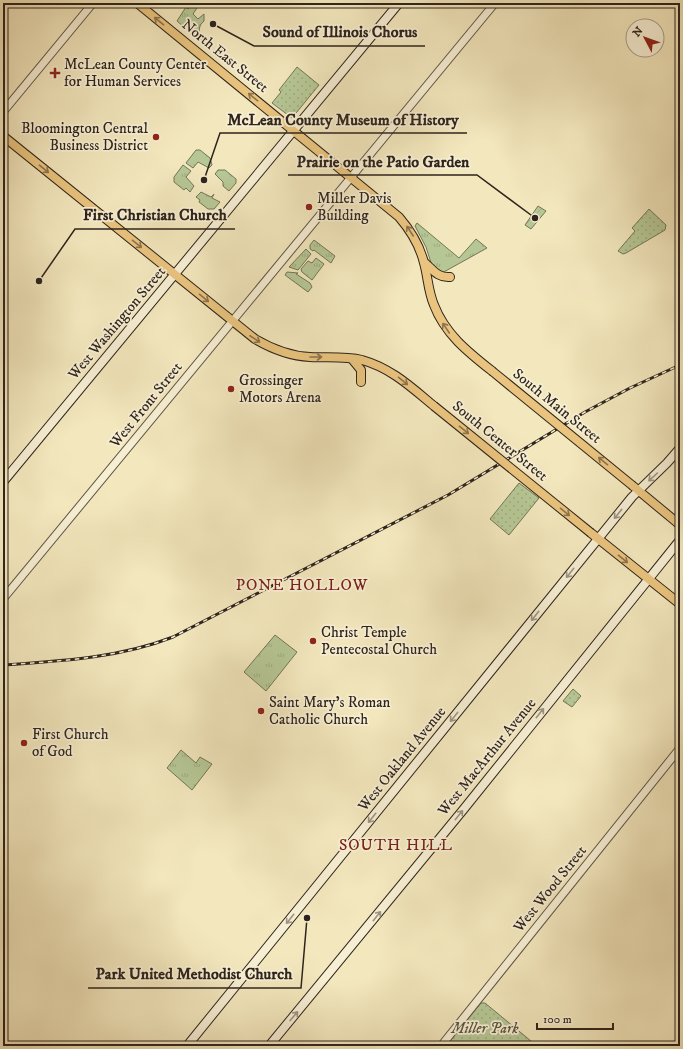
<svg xmlns="http://www.w3.org/2000/svg" width="683" height="1049" font-family="'IM FELL DW Pica',serif">
	<style>
		.grass { fill: url(#grass-tufts); stroke: #727658 }
		.park { fill: url(#park-dots); stroke: #727658 }
		.garden { fill: url(#garden-furrows); stroke: #727658 }
		.lines { fill: none; stroke-linecap: round; stroke-linejoin: round }
		.tertiary-casing { stroke: #5f5544; stroke-width: 9 }
		.secondary-casing { stroke: #2e241c; stroke-width: 10 }
		.primary-casing { stroke: #2e241c; stroke-width: 10 }
		.tertiary { stroke: #f7efd4; stroke-width: 7 }
		.secondary { stroke: #f7efd4; stroke-width: 8 }
		.primary { stroke: #eac47e; stroke-width: 8 }
		.rail-casing { stroke: #2e241c; stroke-width: 3 }
		.rail { stroke: #f7efd4; stroke-width: 1.5; stroke-dasharray: 4.5; stroke-linecap: butt }
		.primary-bridge-casing { stroke: #2e241c; stroke-width: 10; stroke-linecap: butt }
		.primary-bridge { stroke: #eac47e; stroke-width: 8 }
		.oneway { stroke: #8c744d }
		.oneway2 { stroke: #9d9481 }
		.poi-dot { fill: #8f2418; stroke: #f7efd4; stroke-width: 1.5 }
		.labels { text-anchor: middle; dominant-baseline: central; stroke-width: 3.5; stroke-linejoin: round; paint-order: stroke }
		.street-label { font-size: 15px; fill: #2e241c; stroke: #f7efd4 }
		.poi-label { font-size: 15px; fill: #2e241c; stroke: #f7efd4; text-anchor: start }
		.park-label { font-size: 15px; font-style: italic; fill: #575540; stroke: #f7efd4 }
		.neighbourhood-label { font-size: 16px; letter-spacing: 1px; fill: #7a1f14; stroke: #f7efd4 }
		.leader { fill: none; stroke: #2e241c; stroke-width: 1.5 }
		.callout-dot { fill: #2e241c; stroke: #f7efd4; stroke-width: 1.5 }
		.callout-label { font-size: 16px; text-anchor: middle; font-weight: bold; fill: #2e241c; stroke: #f7efd4; stroke-width: 3.5; stroke-linejoin: round; paint-order: stroke }
	</style>
	<defs>
		<pattern id="grass-tufts" width="24" height="20" patternUnits="userSpaceOnUse"><rect width="24" height="20" fill="#b6c795"/><path d="M3 7l-1-3M5 7V3M7 7l1-3M15 17l-1-3M17 17v-4M19 17l1-3" fill="none" stroke="#9dab80"/></pattern>
		<pattern id="park-dots" width="8" height="8" patternUnits="userSpaceOnUse"><rect width="8" height="8" fill="#b6c795"/><path d="M2 2h.1M6 6h.1" fill="none" stroke="#9dab80" stroke-width="1.8" stroke-linecap="round"/></pattern>
		<pattern id="garden-furrows" width="10" height="10" patternUnits="userSpaceOnUse"><rect width="10" height="10" fill="#b6c795"/><path d="M-1 1l2-2M0 10L10 0M9 11l2-2" fill="none" stroke="#9dab80"/></pattern>
	</defs>
	<rect width="100%" height="100%" fill="#f3e7bd"/>
	<filter id="stains"><feTurbulence type="fractalNoise" baseFrequency=".005" numOctaves="4"/><feColorMatrix values="0 0 0 0 .2 0 0 0 0 .09 0 0 0 0 .02 0 0 0 .5 -.17"/></filter>
	<radialGradient id="worn" r=".72"><stop offset=".6" stop-color="#630" stop-opacity="0"/><stop offset="1" stop-color="#630" stop-opacity=".3"/></radialGradient>
	<g class="grass">
		<path d="M192,4L197,8L193,14L198,19L204,14V21C198,26 199,31 200,39H202L207,47L177,21L186,7L188,9Z"/>
		<polygon points="196,150 200,150 210,158 212,165 209,168 198,162 193,168 186,163"/>
		<polygon points="183,165 191,171 186,177 194,186 190,192 186,188 184,190 174,182 174,177"/>
		<polygon points="218,170 225,170 236,179 236,183 229,191 223,186 223,182 215,174"/>
		<polygon points="201,192 211,197 214,194 212,198 220,202 214,209 208,209 199,202 200,200 196,197"/>
		<polygon points="417,223 459,258 476,239 487,248 442,273 432,266 426,247 415,226"/>
		<polygon points="314,240 335,256 331,263 314,250 313,251 310,249 310,245"/>
		<polygon points="306,249 311,254 298,270 289,267"/>
		<polygon points="316,258 324,264 312,280 302,272 301,269 308,261 312,263"/>
		<polygon points="287,272 298,273 296,274 310,283 312,287 308,292 285,275"/>
		<polygon points="275,635 297,652 266,691 244,672"/>
		<polygon points="181,750 196,763 200,757 212,764 192,790 167,768"/>
	</g>
	<g class="park">
		<polygon points="297,67 319,85 292,118 272,103 281,92 279,90"/>
		<polygon points="649,209 666,225 665,230 626,253 623,254 618,251 635,231 632,228"/>
		<polygon points="519,483 539,498 509,535 490,519"/>
		<polygon points="573,689 581,696 572,707 563,701"/>
		<polygon points="481,1003 485,1003 537,1046 446,1046"/>
	</g>
	<polygon class="garden" points="538,206 546,211 531,229 525,225"/>
	<g class="lines">
		<defs>
			<g id="tertiary">
				<polyline points="3,112 93,3"/>
				<polyline points="3,599 495,3"/>
				<polyline points="441,1046 680,748"/>
			</g>
			<g id="secondary">
				<polyline points="3,482 399,3"/>
				<polyline points="187,1046 632,497 667,463 680,448"/>
				<polyline points="269,1046 463,810 680,540"/>
			</g>
			<g id="primary">
				<path d="M137,3L399,217C411,231 420,246 424,263C428,277 428,291 434,305C445,334 468,352 492,371"/>
				<path d="M3,136L255,339C272,349 290,356 310,357C327,358 345,356 362,360C391,368 411,387 434,406"/>
				<path d="M425,263C433,270 438,278 450,277"/>
				<polyline points="352,359 361,370 361,382"/>
				<polyline points="633,486 680,525"/>
				<polyline points="591,533 680,604"/>
			</g>
		</defs>
		<use href="#tertiary" class="tertiary-casing"/>
		<use href="#secondary" class="secondary-casing"/>
		<use href="#primary" class="primary-casing"/>
		<use href="#tertiary" class="tertiary"/>
		<use href="#secondary" class="secondary"/>
		<use href="#primary" class="primary"/>
		<defs>
			<path id="rail" d="M3,665C61,661 119,658 173,637L448,495L585,412L630,388L680,365"/>
		</defs>
		<use href="#rail" class="rail-casing"/>
		<use href="#rail" class="rail"/>
		<defs>
			<g id="primary-bridge">
				<polyline points="492,371 633,486"/>
				<polyline points="434,406 591,533"/>
			</g>
		</defs>
		<use href="#primary-bridge" class="primary-bridge-casing"/>
		<use href="#primary-bridge" class="primary-bridge"/>
	</g>
	<defs><path id="oneway-shaft" d="M-6 0H5M1.5-3L5.5 0L1.5 3" fill="none" stroke-width="1.6" stroke-linecap="round" stroke-linejoin="round"/></defs>
	<g class="oneway">
		<use href="#oneway-shaft" transform="translate(159 21) rotate(-141)"/>
		<use href="#oneway-shaft" transform="translate(253 97) rotate(-141)"/>
		<use href="#oneway-shaft" transform="translate(44 169) rotate(39)"/>
		<use href="#oneway-shaft" transform="translate(410 231) rotate(-123)"/>
		<use href="#oneway-shaft" transform="translate(137 244) rotate(39)"/>
		<use href="#oneway-shaft" transform="translate(204 298) rotate(39)"/>
		<use href="#oneway-shaft" transform="translate(446 328) rotate(-124)"/>
		<use href="#oneway-shaft" transform="translate(255 339) rotate(33)"/>
		<use href="#oneway-shaft" transform="translate(316 357)"/>
		<use href="#oneway-shaft" transform="translate(403 381) rotate(39)"/>
		<use href="#oneway-shaft" transform="translate(464 430) rotate(39)"/>
		<use href="#oneway-shaft" transform="translate(603 461) rotate(-141)"/>
		<use href="#oneway-shaft" transform="translate(565 512) rotate(39)"/>
		<use href="#oneway-shaft" transform="translate(623 559) rotate(39)"/>
	</g>
	<g class="oneway2">
		<use href="#oneway-shaft" transform="translate(653 477) rotate(138)"/>
		<use href="#oneway-shaft" transform="translate(618 514) rotate(129)"/>
		<use href="#oneway-shaft" transform="translate(570 573) rotate(129)"/>
		<use href="#oneway-shaft" transform="translate(535 616) rotate(129)"/>
		<use href="#oneway-shaft" transform="translate(540 713) rotate(-51)"/>
		<use href="#oneway-shaft" transform="translate(454 717) rotate(129)"/>
		<use href="#oneway-shaft" transform="translate(459 815) rotate(-51)"/>
		<use href="#oneway-shaft" transform="translate(372 818) rotate(129)"/>
		<use href="#oneway-shaft" transform="translate(377 916) rotate(-51)"/>
		<use href="#oneway-shaft" transform="translate(290 919) rotate(129)"/>
		<use href="#oneway-shaft" transform="translate(294 1016) rotate(-50)"/>
	</g>
	<g class="poi-dot">
		<path d="M53 67h4v4h4v4h-4v4h-4v-4h-4v-4h4z"/>
		<circle cx="156" cy="137" r="4"/>
		<circle cx="309" cy="207" r="4"/>
		<circle cx="231" cy="389" r="4"/>
		<circle cx="313" cy="641" r="4"/>
		<circle cx="261" cy="711" r="4"/>
		<circle cx="24" cy="743" r="4"/>
	</g>
	<g class="labels">
		<g class="street-label">
			<text transform="translate(225 56) rotate(39)">North East Street</text>
			<text transform="translate(117 323) rotate(-50)">West Washington Street</text>
			<text transform="translate(146 405) rotate(-51)">West Front Street</text>
			<text transform="translate(557 406) rotate(39)">South Main Street</text>
			<text transform="translate(500 441) rotate(39)">South Center Street</text>
			<text transform="translate(487 757) rotate(-51)">West MacArthur Avenue</text>
			<text transform="translate(402 759) rotate(-51)">West Oakland Avenue</text>
			<text transform="translate(550 889) rotate(-51)">West Wood Street</text>
		</g>
		<g class="poi-label">
			<text x="64" y="64">McLean County Center<tspan x="64" dy="17">for Human Services</tspan></text>
			<text x="148" y="128" text-anchor="end">Bloomington Central<tspan x="148" dy="17">Business District</tspan></text>
			<text x="317" y="198">Miller Davis<tspan x="317" dy="17">Building</tspan></text>
			<text x="239" y="380">Grossinger<tspan x="239" dy="17">Motors Arena</tspan></text>
			<text x="321" y="632">Christ Temple<tspan x="321" dy="17">Pentecostal Church</tspan></text>
			<text x="269" y="702">Saint Mary's Roman<tspan x="269" dy="17">Catholic Church</tspan></text>
			<text x="32" y="734">First Church<tspan x="32" dy="17">of God</tspan></text>
		</g>
		<g class="park-label">
			<text x="485" y="1028">Miller Park</text>
		</g>
		<g class="neighbourhood-label">
			<text x="302" y="585">PONE HOLLOW</text>
			<text x="396" y="845">SOUTH HILL</text>
		</g>
	</g>
	<path class="leader" d="M213 24L254 46H425M204 180L220 133H467M535 218L477 175H288M39 281L75 229H235M307 918L301 988H88"/>
	<g class="callout-dot">
		<circle cx="213" cy="24" r="4"/>
		<circle cx="204" cy="180" r="4"/>
		<circle cx="535" cy="218" r="4"/>
		<circle cx="39" cy="281" r="4"/>
		<circle cx="307" cy="918" r="4"/>
	</g>
	<g class="callout-label">
		<text x="340" y="37">Sound of Illinois Chorus</text>
		<text x="343" y="125">McLean County Museum of History</text>
		<text x="383" y="167">Prairie on the Patio Garden</text>
		<text x="155" y="220">First Christian Church</text>
		<text x="194" y="979">Park United Methodist Church</text>
	</g>
	<rect width="683" height="1049" fill="none" stroke="#f3e7bd" stroke-width="16"/>
	<rect x="4" y="4" width="675" height="1041" fill="none" stroke="#2e241c" stroke-width="2"/>
	<rect x="8" y="8" width="667" height="1033" fill="none" stroke="#2e241c"/>
	<g transform="translate(645 38) rotate(311)"><circle r="19" fill="#f7efd4" stroke="#a79e8a"/>
	<path d="M0-3L7 15L0 10L-7 15Z" fill="#8f2418"/>
	<text y="-6" font-size="11" font-weight="bold" text-anchor="middle" fill="#2e241c">N</text>
	</g>
	<path d="M537 1023v6h76v-6" fill="none" stroke="#2e241c" stroke-width="2"/>
	<text x="543" y="1023" font-size="12" fill="#2e241c" stroke="#f7efd4" stroke-width="3" paint-order="stroke">100 m</text>
	<rect width="100%" height="100%" filter="url(#stains)"/>
	<rect width="100%" height="100%" fill="url(#worn)"/>
</svg>
